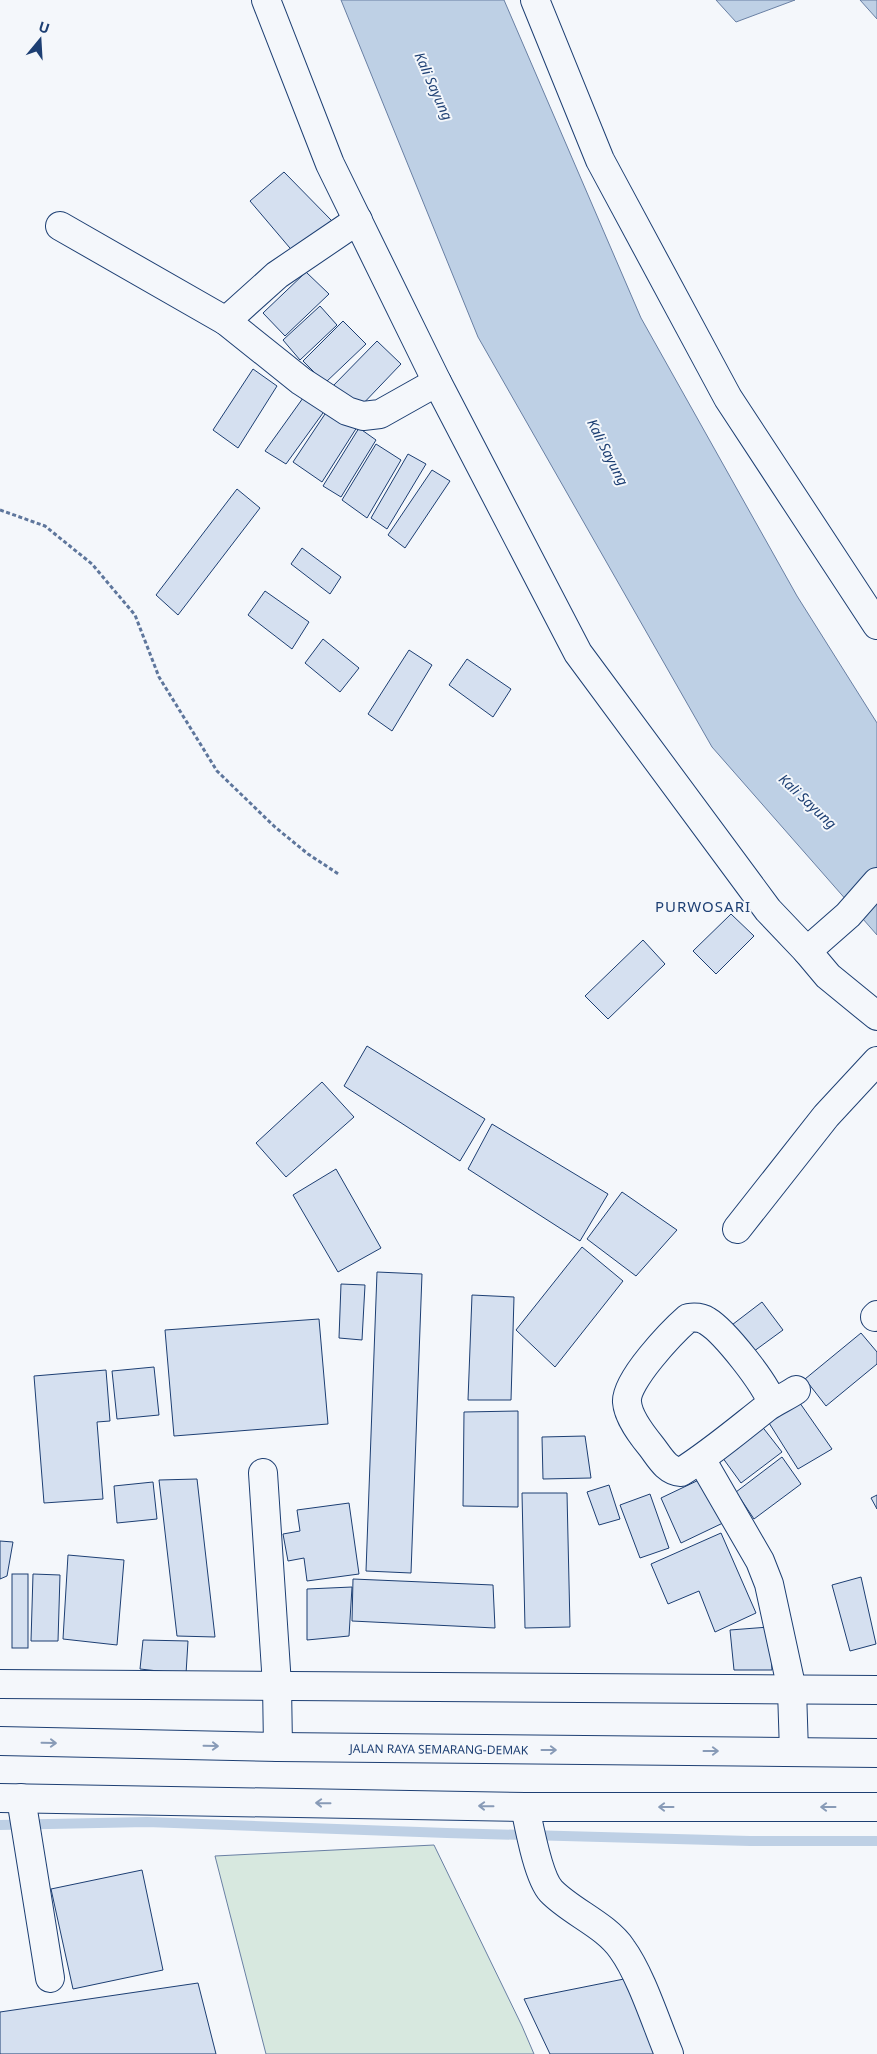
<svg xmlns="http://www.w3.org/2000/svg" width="877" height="2054" font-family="'Noto Sans',sans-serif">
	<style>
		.green { fill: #d7e8df; stroke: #687fa3 }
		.water { fill: #bed0e5; stroke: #687fa3 }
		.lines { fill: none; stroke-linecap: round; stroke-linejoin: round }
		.stream { stroke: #bed0e5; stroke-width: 10 }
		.building { fill: #d5e0f0; stroke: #1d3f73 }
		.minor-casing { stroke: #1d3f73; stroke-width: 30 }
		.highway-casing { stroke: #1d3f73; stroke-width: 30 }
		.path { stroke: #5e769c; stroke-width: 3; stroke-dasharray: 4 2.5; stroke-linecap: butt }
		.minor { stroke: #f4f7fb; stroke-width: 28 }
		.highway { stroke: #f4f7fb; stroke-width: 28 }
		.oneway { stroke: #889bb7 }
		.labels { text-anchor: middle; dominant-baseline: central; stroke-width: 4; stroke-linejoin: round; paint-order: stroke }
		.street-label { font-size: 12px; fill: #1d3f73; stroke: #f4f7fb }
		.water-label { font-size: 14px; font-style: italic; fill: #1d3f73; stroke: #f4f7fb }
		.quarter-label { font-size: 15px; letter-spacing: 1px; fill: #1d3f73; stroke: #f4f7fb }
	</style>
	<rect width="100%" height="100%" fill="#f4f7fb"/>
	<polygon class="green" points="434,1845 522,2026 534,2054 266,2054 215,1856"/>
	<g class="water">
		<polygon points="341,0 504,0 641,318 797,596 877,723 877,935 712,747 478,337"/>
		<polygon points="716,0 795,0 736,22"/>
		<polygon points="860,0 877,0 877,19"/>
	</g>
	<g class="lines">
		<polyline class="stream" points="0,1825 147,1822 447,1833 750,1841 877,1841"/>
	</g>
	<g class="building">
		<polygon points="284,172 332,221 295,254 250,201"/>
		<polygon points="306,272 329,294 285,336 263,313"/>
		<polygon points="320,306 337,325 300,360 283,340"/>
		<polygon points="343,321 366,344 325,383 303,361"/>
		<polygon points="377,341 401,364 358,409 331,388"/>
		<polygon points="253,369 277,386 238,448 213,430"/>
		<polygon points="308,391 328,406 286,464 265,451"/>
		<polygon points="331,405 359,424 322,482 293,462"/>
		<polygon points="359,428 376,440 341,497 323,486"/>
		<polygon points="376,444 401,460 367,518 342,500"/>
		<polygon points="408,454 426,464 387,529 371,518"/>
		<polygon points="432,470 450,481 405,548 388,535"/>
		<polygon points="237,489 260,508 178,615 156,595"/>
		<polygon points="302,548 341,577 330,594 291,564"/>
		<polygon points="265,591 309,622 292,649 248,615"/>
		<polygon points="323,639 359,668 340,692 305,663"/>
		<polygon points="409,650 432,665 392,731 368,714"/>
		<polygon points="467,659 511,689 493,717 449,685"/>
		<polygon points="731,914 754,936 716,974 693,951"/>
		<polygon points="643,940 665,964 608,1019 585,996"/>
		<polygon points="367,1046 485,1119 460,1161 344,1086"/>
		<polygon points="322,1082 354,1117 286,1177 256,1143"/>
		<polygon points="492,1124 608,1194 580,1241 468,1169"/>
		<polygon points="336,1169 381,1248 338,1272 293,1195"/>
		<polygon points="622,1192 677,1230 636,1276 587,1239"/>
		<polygon points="582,1247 623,1281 555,1367 516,1330"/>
		<polygon points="377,1272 422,1274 411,1573 366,1571"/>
		<polygon points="341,1284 365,1285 362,1340 339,1338"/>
		<polygon points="472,1295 514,1297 511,1400 468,1400"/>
		<polygon points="762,1302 783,1330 746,1357 724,1331"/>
		<polygon points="319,1319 328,1424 174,1436 165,1330"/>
		<polygon points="861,1333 877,1352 877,1364 826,1406 805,1379"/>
		<polygon points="154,1367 159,1415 117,1419 112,1371"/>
		<polygon points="106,1370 110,1421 97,1422 103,1499 44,1503 34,1376"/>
		<polygon points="795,1396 832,1449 798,1469 764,1415"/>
		<polygon points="518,1411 518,1507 463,1506 464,1412"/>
		<polygon points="757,1420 782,1452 741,1483 717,1450"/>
		<polygon points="585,1436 591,1478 543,1479 542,1437"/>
		<polygon points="782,1457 801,1484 754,1519 736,1492"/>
		<polygon points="703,1478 725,1522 681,1543 661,1498"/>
		<polygon points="197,1479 215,1637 177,1636 159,1480"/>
		<polygon points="153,1482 157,1519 117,1523 114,1486"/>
		<polygon points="609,1485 620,1519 599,1525 587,1492"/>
		<polygon points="522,1493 567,1493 570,1627 525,1628"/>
		<polygon points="650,1494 669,1548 640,1558 620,1505"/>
		<polygon points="877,1495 877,1509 871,1498"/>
		<polygon points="349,1503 359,1574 307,1581 304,1558 288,1561 283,1534 300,1531 297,1510"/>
		<polygon points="721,1533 756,1613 715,1632 699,1591 668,1604 651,1564"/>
		<polygon points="0,1541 13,1542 7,1576 0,1579"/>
		<polygon points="68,1555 124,1560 117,1645 63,1639"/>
		<rect x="12" y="1574" width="16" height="74"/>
		<polygon points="33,1574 60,1575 58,1641 31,1641"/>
		<polygon points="861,1577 876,1644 850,1651 832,1585"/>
		<polygon points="353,1579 493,1585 495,1628 352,1621"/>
		<polygon points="352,1587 349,1636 307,1640 307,1589"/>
		<polygon points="769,1627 772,1670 734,1670 730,1630"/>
		<polygon points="143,1640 188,1641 186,1674 140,1669"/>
		<polygon points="142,1870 163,1970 73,1989 51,1889"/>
		<polygon points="629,1978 655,2054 550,2054 524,1999"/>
		<polygon points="198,1983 216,2054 0,2054 0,2012"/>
	</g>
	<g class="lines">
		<defs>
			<g id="minor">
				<polyline points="266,0 330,164 437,382 578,653 768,910 807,951 828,976 877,1016"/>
				<polyline points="535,0 600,160 728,398 877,625"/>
				<polyline points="60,226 226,321 301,381 347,411 363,416 380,414 437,382"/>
				<polyline points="226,321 277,275 358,220"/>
				<polyline points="807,951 848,915 877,882"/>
				<polyline points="737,1229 826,1116 877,1061"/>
				<polyline points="875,1317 877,1315"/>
				<path d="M772,1404C768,1386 724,1331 707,1321C701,1317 695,1317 688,1318C672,1332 625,1381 627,1402C628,1417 642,1435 651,1446C659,1456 666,1471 681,1472C711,1453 738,1430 766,1408C775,1401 786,1397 796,1390"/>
				<polyline points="701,1459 760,1561 769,1584 792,1690 794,1752"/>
				<polyline points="263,1473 277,1685 278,1747"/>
				<polyline points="0,1684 877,1690"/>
				<polyline points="21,1798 50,1978"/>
				<path d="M525,1807C529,1826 538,1877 551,1891C571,1912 606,1925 622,1949C641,1975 656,2023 669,2054"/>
			</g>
			<g id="highway">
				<path id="s1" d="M0,1741L278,1747L877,1753"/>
				<polyline points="0,1798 525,1807 877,1807"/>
			</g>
		</defs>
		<use href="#minor" class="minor-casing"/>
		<use href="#highway" class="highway-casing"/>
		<polyline class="path" points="0,510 45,526 92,564 135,615 159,677 217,771 275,827 308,854 340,875"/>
		<use href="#minor" class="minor"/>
		<use href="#highway" class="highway"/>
	</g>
	<defs><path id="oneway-shaft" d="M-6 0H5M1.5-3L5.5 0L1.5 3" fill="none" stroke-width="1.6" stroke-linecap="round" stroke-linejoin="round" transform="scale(1.25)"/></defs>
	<g class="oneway">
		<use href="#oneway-shaft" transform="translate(49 1743) rotate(1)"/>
		<use href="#oneway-shaft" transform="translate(211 1746) rotate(1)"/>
		<use href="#oneway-shaft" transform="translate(549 1750)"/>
		<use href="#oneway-shaft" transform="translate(711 1751)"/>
		<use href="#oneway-shaft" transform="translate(323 1803) rotate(-179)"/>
		<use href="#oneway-shaft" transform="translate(486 1806) rotate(-179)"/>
		<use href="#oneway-shaft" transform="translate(666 1807) rotate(180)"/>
		<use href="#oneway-shaft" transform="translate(828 1807) rotate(180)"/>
	</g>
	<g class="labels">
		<g class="street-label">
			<text stroke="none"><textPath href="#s1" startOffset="439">JALAN RAYA SEMARANG-DEMAK</textPath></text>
		</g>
		<g class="water-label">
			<text transform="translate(434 86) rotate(66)">Kali Sayung</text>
			<text transform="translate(608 452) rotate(63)">Kali Sayung</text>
			<text transform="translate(808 801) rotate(43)">Kali Sayung</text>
		</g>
		<g class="quarter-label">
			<text x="703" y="906">PURWOSARI</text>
		</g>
	</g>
	<g transform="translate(40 40) rotate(18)" stroke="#f4f7fb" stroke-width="4" paint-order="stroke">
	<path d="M0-4L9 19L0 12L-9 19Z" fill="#1d3f73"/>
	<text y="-8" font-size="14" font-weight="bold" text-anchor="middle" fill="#1d3f73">U</text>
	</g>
</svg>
